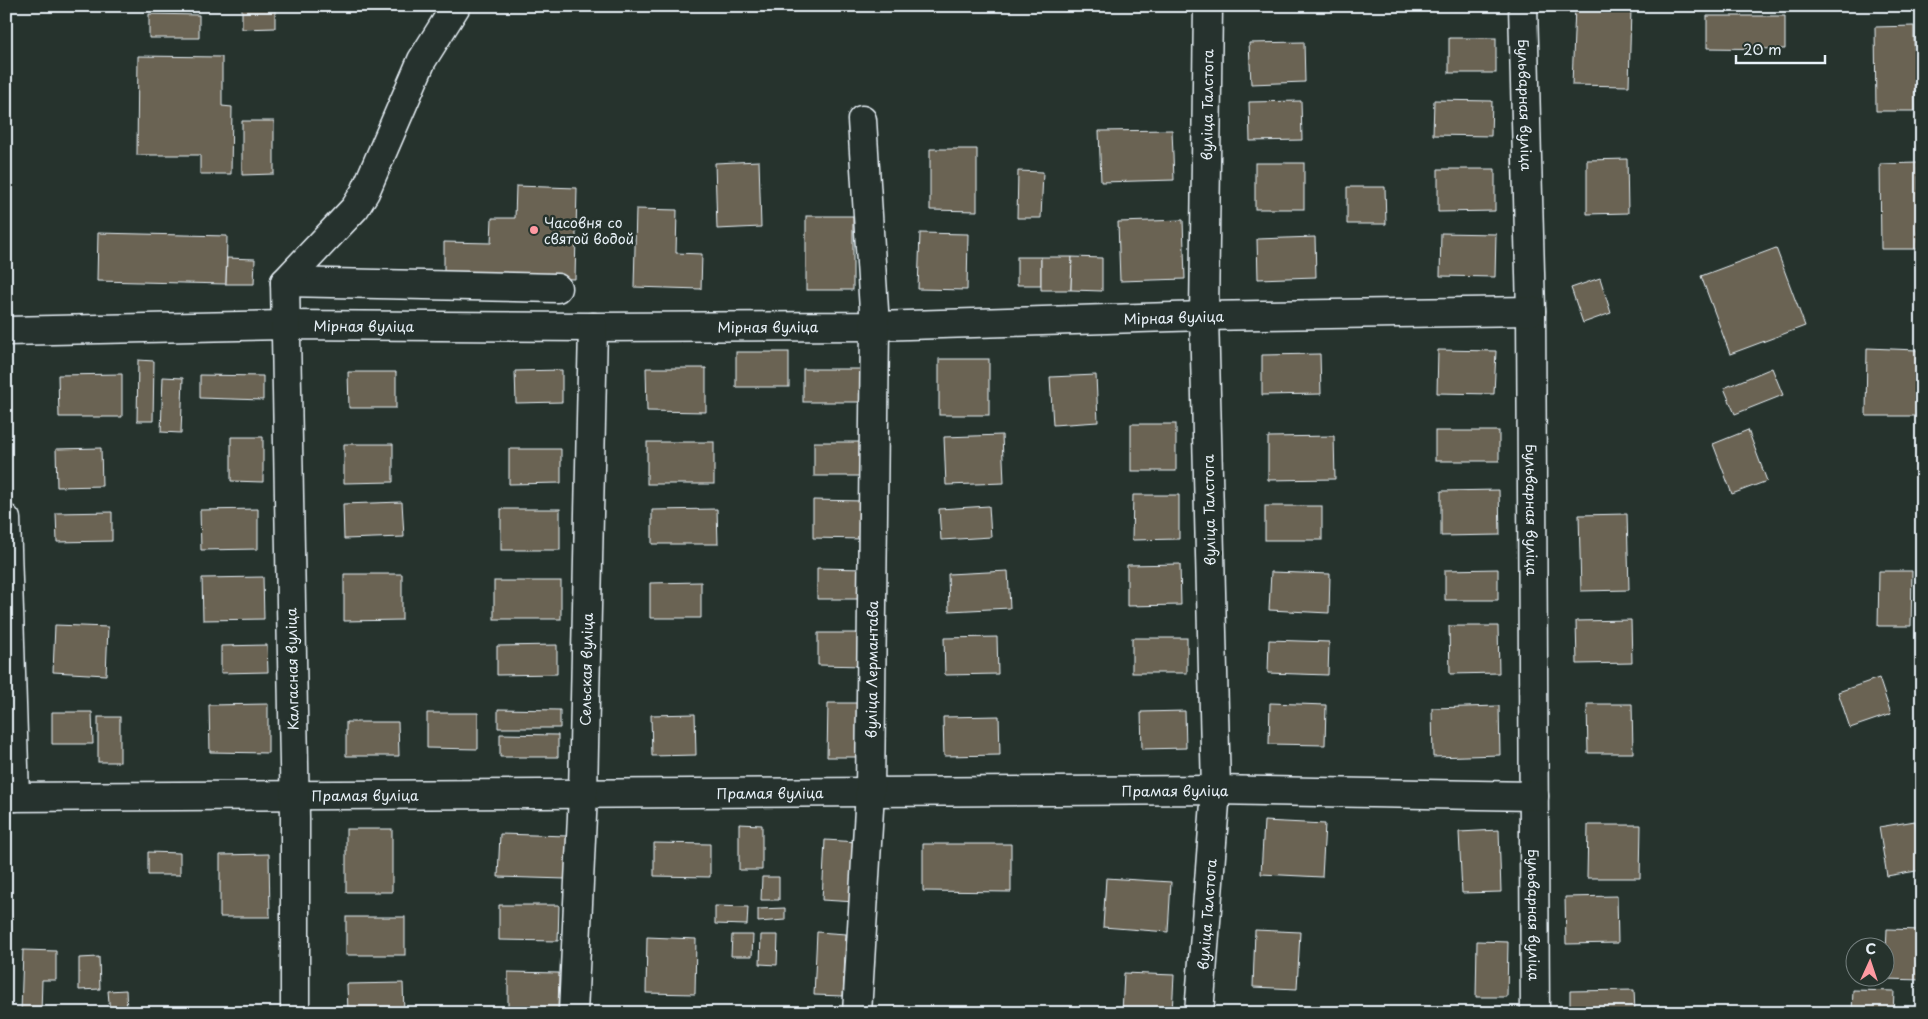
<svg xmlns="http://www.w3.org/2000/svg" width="1928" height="1019" font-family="'Playpen Sans',sans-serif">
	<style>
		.building { fill: #6a6452; stroke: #e8f1f8 }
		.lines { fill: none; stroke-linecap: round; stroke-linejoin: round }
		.minor-casing { stroke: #e8f1f8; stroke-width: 31 }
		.minor { stroke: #26332d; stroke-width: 28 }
		.poi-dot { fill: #ff9aa2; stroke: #26332d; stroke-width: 2 }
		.labels { text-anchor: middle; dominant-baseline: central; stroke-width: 5; stroke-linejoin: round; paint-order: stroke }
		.street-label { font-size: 14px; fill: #e8f1f8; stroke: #26332d }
		.poi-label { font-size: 14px; fill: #e8f1f8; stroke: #26332d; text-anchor: start }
	</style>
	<rect width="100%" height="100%" fill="#26332d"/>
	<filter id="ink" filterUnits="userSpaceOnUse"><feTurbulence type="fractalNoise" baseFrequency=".02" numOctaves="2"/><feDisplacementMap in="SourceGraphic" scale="10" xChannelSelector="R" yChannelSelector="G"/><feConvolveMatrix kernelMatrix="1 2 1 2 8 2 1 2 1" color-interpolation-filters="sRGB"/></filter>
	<g filter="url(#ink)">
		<g class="building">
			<polygon points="242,6 275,6 275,28 242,29"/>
			<polygon points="1454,6 1497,6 1497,9 1454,10"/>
			<polygon points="1575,6 1631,8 1629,86 1572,85"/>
			<polygon points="149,14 199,15 199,38 149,38"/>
			<polygon points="1707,16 1785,16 1785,49 1707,48"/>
			<polygon points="1914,26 1915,111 1876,111 1875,27"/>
			<rect x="1449" y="38" width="47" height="35"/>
			<polygon points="1304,42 1305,82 1251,84 1249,43"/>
			<polygon points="138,56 222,57 222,106 232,107 231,174 200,174 200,155 137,155"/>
			<polygon points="1434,100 1492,101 1491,136 1433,135"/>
			<polygon points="1301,101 1302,140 1250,141 1249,102"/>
			<polygon points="242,121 274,121 274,174 242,175"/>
			<polygon points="1172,130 1174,180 1101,182 1099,131"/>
			<polygon points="930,149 977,149 977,211 930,210"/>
			<polygon points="1627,159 1628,213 1587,214 1587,160"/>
			<polygon points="759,161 761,227 717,229 715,163"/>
			<rect x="1255" y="163" width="49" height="46"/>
			<polygon points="1918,163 1919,249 1881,249 1880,164"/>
			<polygon points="1438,169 1495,169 1495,211 1438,212"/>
			<polygon points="1018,171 1043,172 1041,218 1017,218"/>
			<polygon points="516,186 577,188 575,279 444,276 444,242 491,243 492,218 515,218"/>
			<polygon points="1347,187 1385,187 1386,224 1347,224"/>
			<polygon points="636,209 677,210 676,253 702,254 701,289 634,287"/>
			<rect x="806" y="216" width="47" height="74"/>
			<polygon points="1183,220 1185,279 1120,281 1118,222"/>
			<polygon points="98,233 227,236 226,284 97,281"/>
			<polygon points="920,233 968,234 967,290 918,289"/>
			<polygon points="1441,233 1496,234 1495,277 1440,276"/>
			<polygon points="1315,237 1316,277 1258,279 1257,239"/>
			<polygon points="1776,248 1805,326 1730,354 1701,276"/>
			<rect x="1017" y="257" width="24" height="28"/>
			<polygon points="1041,257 1072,257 1071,290 1041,290"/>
			<polygon points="1072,257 1102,258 1102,291 1071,290"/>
			<polygon points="227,258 255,259 254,284 226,284"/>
			<polygon points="1600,278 1611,313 1583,323 1571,288"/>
			<polygon points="1867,348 1917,350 1916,416 1866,416"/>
			<polygon points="1438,350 1496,351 1494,394 1437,393"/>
			<rect x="736" y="352" width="53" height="35"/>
			<polygon points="1320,354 1321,394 1262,395 1262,355"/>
			<rect x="939" y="359" width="50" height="56"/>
			<polygon points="138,360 154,361 153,421 137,421"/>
			<polygon points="646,368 706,368 706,412 647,411"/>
			<polygon points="1772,368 1783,395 1735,414 1724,388"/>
			<rect x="803" y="369" width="57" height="33"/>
			<polygon points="562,370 562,402 516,403 515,371"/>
			<polygon points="348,372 396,372 396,408 349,408"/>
			<polygon points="122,374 122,417 59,417 58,375"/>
			<polygon points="200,375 263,376 263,400 200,398"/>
			<polygon points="1096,375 1098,422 1053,425 1050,377"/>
			<polygon points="163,377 183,378 181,433 161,432"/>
			<rect x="1131" y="424" width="45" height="47"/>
			<polygon points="1748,430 1767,481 1732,494 1713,444"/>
			<rect x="1435" y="431" width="64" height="30"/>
			<polygon points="1002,435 1004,483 946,485 944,437"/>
			<polygon points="1334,436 1335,479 1268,480 1268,437"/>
			<polygon points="231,437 263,437 263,482 231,481"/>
			<rect x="647" y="442" width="67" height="42"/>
			<rect x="814" y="442" width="50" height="34"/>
			<polygon points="344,444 393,444 393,482 344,483"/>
			<polygon points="101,448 102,486 57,487 56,449"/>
			<polygon points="509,449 561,449 561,483 509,484"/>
			<polygon points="1499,490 1500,535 1441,536 1441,491"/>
			<polygon points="1133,495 1179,495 1179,539 1132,540"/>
			<polygon points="813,500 863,501 863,539 813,538"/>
			<polygon points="402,502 404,537 344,539 343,504"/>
			<polygon points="989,506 991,537 941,540 939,509"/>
			<rect x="1265" y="506" width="57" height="34"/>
			<polygon points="258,509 258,549 201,550 200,510"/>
			<rect x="501" y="509" width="59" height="41"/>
			<polygon points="717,509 718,544 652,544 652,510"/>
			<polygon points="112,512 112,541 57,542 56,513"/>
			<polygon points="1627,514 1629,590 1581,591 1579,515"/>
			<polygon points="1180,564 1181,605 1127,606 1127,565"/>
			<polygon points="817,568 864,569 864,599 817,599"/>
			<polygon points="1498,569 1498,600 1445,600 1445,570"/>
			<polygon points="1008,571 1010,608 949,611 948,574"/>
			<polygon points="1879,571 1912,571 1911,626 1878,626"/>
			<polygon points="1271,572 1330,574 1329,613 1269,610"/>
			<polygon points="344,574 402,574 402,620 344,621"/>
			<polygon points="263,577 264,619 203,620 202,578"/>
			<rect x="494" y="581" width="67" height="38"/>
			<polygon points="701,582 701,618 650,618 650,583"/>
			<polygon points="1631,620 1632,663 1577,664 1576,621"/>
			<polygon points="55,625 108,627 106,675 53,672"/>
			<polygon points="1449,626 1498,626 1499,673 1450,674"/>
			<polygon points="818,633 866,633 865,666 818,665"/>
			<polygon points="997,637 998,674 945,675 944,638"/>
			<rect x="1132" y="638" width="55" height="35"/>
			<polygon points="1269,640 1329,642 1328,675 1268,673"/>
			<polygon points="267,645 268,672 221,673 221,646"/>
			<polygon points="557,645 557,674 497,675 497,646"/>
			<polygon points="1879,678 1891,714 1850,728 1838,692"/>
			<polygon points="828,703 864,703 863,757 827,757"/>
			<polygon points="1270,703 1326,705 1325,745 1269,744"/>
			<polygon points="268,704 268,753 210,752 209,705"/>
			<polygon points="1587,704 1632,704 1633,753 1588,753"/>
			<polygon points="1499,706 1500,755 1433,757 1432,708"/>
			<polygon points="498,709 560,710 560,728 498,728"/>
			<polygon points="1185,711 1186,748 1142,749 1141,712"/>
			<polygon points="52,712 92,712 93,744 52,744"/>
			<polygon points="427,713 478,713 478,749 427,748"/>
			<polygon points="695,714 696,755 652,756 651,715"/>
			<polygon points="999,716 1000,755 944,756 943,717"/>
			<rect x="98" y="717" width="22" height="45"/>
			<polygon points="346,722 398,722 399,756 346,756"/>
			<polygon points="500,734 558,735 558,757 500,757"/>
			<polygon points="1264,821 1325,824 1322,877 1261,874"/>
			<polygon points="1915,821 1922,857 1922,870 1887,876 1879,827"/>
			<polygon points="739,824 762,825 762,870 739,870"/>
			<polygon points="1588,825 1641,825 1640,878 1587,878"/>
			<rect x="346" y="829" width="46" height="63"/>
			<polygon points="1499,830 1501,892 1462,893 1459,832"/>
			<polygon points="500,834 568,836 566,879 498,877"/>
			<polygon points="825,840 859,842 856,902 822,900"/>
			<polygon points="654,843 710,844 710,877 654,876"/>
			<polygon points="923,844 1011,844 1011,892 923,891"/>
			<polygon points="148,852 180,853 180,875 148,875"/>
			<polygon points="269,854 270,917 220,917 220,855"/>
			<polygon points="762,877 779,877 779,900 761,900"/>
			<polygon points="1106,878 1171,882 1168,932 1103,927"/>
			<polygon points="1617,896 1618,943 1566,944 1565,897"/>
			<polygon points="499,905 559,905 558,941 499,940"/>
			<polygon points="715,906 748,907 747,925 715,924"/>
			<polygon points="785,908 785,920 758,922 758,909"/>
			<rect x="346" y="917" width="59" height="38"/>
			<polygon points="1887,929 1922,930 1922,980 1885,979"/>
			<polygon points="1255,930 1300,932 1297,989 1253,987"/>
			<polygon points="817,932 846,934 843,996 814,995"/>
			<polygon points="732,935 753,935 752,956 731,956"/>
			<polygon points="761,935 778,935 777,965 760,964"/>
			<polygon points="647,937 696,939 695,994 646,993"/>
			<polygon points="1477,941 1508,942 1507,997 1476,997"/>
			<polygon points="23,950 56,951 56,980 42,980 41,1013 21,1013"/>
			<polygon points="99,957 100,989 79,990 79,958"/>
			<polygon points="508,972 559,973 558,1011 508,1011"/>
			<polygon points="1124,973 1174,975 1172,1013 1122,1013"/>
			<polygon points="403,983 404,1013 348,1013 347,984"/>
			<polygon points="126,990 127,1013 110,1013 108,991"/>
			<polygon points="1634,990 1635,1013 1570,1013 1570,991"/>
			<polygon points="1853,990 1894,991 1893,1013 1852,1013"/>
		</g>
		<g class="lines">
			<defs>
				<g id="minor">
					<path id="s1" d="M1523,6L1531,311L1535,1013"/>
					<polyline points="285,282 557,288"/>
					<path id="s2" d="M6,331L285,325L593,327L875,326L1204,316L1531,311"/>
					<polyline points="6,519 15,797"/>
					<path id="s3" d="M6,797L1216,790L1534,796"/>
					<polyline points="295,1013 295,817 285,282 355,208 365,192 422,60 456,6"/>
					<path id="s4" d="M573,1013L583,794L593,327"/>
					<path id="s5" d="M857,1013L870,792L875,326L862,120"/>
					<path id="s6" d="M1199,1013L1216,790L1204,316L1208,6"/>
				</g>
			</defs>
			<use href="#minor" class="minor-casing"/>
			<use href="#minor" class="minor"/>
		</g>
	</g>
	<circle class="poi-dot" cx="534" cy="230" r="5"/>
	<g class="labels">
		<g class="street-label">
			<text stroke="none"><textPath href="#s6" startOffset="909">вуліца Талстога</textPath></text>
			<text stroke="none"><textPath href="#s1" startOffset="99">Бульварная вуліца</textPath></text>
			<text stroke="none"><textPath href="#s2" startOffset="1168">Мірная вуліца</textPath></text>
			<text stroke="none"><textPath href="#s2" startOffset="358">Мірная вуліца</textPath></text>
			<text stroke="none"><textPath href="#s2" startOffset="762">Мірная вуліца</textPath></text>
			<text stroke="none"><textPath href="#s1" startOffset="504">Бульварная вуліца</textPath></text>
			<text transform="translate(1209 510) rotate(-91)">вуліца Талстога</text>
			<text transform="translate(292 669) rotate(-91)">Калгасная вуліца</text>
			<text stroke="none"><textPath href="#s5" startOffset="344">вуліца Лермантава</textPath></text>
			<text stroke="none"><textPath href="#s4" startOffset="344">Сельская вуліца</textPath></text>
			<text stroke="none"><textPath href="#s3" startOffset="1169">Прамая вуліца</textPath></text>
			<text stroke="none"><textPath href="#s3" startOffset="764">Прамая вуліца</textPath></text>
			<text stroke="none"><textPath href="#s3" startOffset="359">Прамая вуліца</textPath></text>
			<text stroke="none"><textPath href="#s6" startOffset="99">вуліца Талстога</textPath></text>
			<text stroke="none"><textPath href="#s1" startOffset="909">Бульварная вуліца</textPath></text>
		</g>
		<g class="poi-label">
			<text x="544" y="222">Часовня со<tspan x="544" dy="16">святой водой</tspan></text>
		</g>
	</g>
	<rect width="1928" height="1019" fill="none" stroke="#26332d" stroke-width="25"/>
	<rect x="12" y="12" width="1903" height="994" fill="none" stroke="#e8f1f8" stroke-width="2" filter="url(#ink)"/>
	<g transform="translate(1870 962) rotate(3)"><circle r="24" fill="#26332d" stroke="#747f7e"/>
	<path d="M0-4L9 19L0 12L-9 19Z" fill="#ff9aa2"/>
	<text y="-8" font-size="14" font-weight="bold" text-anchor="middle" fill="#e8f1f8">С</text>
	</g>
	<path d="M1736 55v8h89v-8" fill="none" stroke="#e8f1f8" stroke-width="2.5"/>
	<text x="1743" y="55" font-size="15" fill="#e8f1f8" stroke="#26332d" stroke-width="4" paint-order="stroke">20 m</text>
</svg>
